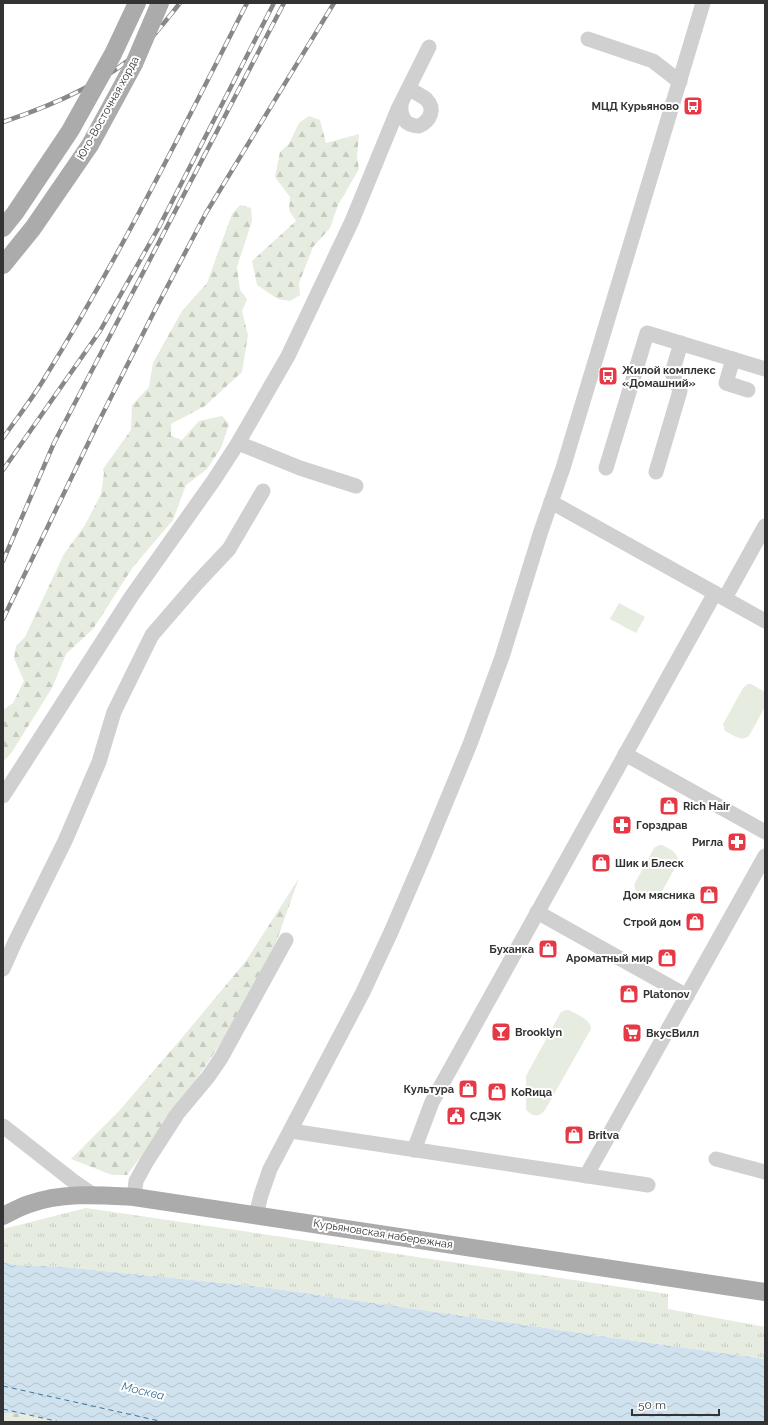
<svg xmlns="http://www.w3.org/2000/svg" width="768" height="1425" font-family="Raleway,sans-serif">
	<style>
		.grass { fill: url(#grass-tufts) }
		.forest { fill: url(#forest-firs) }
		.park { fill: #e6ecdf }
		.water { fill: url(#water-waves) }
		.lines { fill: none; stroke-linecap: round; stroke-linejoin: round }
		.ferry { stroke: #3f7597; stroke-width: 1; stroke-dasharray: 5 4; stroke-linecap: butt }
		.minor { stroke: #d0d0d0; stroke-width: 15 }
		.major { stroke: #ababab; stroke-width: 18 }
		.rail-casing { stroke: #888; stroke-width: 4.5 }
		.rail { stroke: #fff; stroke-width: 3; stroke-dasharray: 9; stroke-linecap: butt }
		.major-bridge { stroke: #ababab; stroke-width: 18 }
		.labels { text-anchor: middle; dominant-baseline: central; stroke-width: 4; stroke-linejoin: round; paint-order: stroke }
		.poi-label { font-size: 11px; font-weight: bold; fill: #333; stroke: #fff; text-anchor: start }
		.street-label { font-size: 11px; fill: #333; stroke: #fff }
		.water-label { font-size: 12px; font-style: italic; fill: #3f7597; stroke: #fff }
	</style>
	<defs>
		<pattern id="grass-tufts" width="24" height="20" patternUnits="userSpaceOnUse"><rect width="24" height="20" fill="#e6ecdf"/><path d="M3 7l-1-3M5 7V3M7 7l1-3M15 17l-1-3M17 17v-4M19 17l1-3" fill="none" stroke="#c6cbc0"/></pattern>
		<pattern id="forest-firs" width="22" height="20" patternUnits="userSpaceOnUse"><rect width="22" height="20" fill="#e6ecdf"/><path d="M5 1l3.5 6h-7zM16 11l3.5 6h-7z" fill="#c6cbc0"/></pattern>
		<pattern id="water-waves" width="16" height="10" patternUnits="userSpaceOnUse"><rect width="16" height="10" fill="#cfe2ee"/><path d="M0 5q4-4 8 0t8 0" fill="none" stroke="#b2c2cd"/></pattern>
	</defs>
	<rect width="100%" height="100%" fill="#fff"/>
	<polygon class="grass" points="86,1208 668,1294 668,1309 765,1327 765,1359 621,1339 270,1288 65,1267 17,1265 3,1262 3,1229"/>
	<g class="forest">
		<polygon points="309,116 320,120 326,143 359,134 357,157 359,169 338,205 330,228 313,247 299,283 300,295 290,301 278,299 257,285 252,261 296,221 289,210 290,197 275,177 280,152 289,144 299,123"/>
		<polygon points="240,205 251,208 252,221 237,267 240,290 247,299 242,311 248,335 242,372 205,406 171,424 171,436 182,440 199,421 222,416 229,424 221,448 207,469 186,485 173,520 133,567 93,629 66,654 52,688 12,752 3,762 3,710 13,703 24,681 14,658 16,646 25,637 64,554 85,525 101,494 104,473 103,469 131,430 132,405 149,387 153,363 182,311 207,283 232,214"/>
		<polygon points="299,878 273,951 231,1028 185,1096 127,1175 112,1175 71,1159 119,1111 181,1039 246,961"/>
		<polygon points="3,1413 26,1414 59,1422 3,1422"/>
	</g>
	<g class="park">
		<polygon points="619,603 645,617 636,633 610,619"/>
		<path d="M748,684H751L765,692V707L749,736C741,742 733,735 725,731L723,724L743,688Z"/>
		<path d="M659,845H662C670,849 678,852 678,862L659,897C651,903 643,896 636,891L634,885L654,848Z"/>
		<path d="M566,1010H569C577,1015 591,1019 591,1029L545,1110C539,1118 531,1117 526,1109V1076L561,1012Z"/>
	</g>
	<polygon class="water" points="3,1262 17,1265 65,1267 270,1288 621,1339 765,1359 765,1422 59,1422 26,1414 3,1413"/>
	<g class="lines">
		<g class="ferry">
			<polyline points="3,1386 164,1422"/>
			<polyline points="3,1409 60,1422"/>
		</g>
		<g class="minor">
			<polyline points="588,39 653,61 680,82"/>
			<path d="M401,104C400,117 405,126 419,126C430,121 436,109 426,99C421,95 414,92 409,89"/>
			<polyline points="733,359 726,383 748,390"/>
			<polyline points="238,443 300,468 356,486"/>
			<polyline points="606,468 647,333 765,369"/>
			<polyline points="656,472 680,391 672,373 681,343"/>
			<polyline points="551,502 765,621"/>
			<polyline points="725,598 765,526"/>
			<polyline points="625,754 765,832"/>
			<polyline points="3,796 131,597 214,480 238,443 288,356 352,221 398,109 429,47"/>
			<polyline points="537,912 687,996"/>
			<polyline points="3,969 15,942 65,841 99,762 114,712 152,635 197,583 229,549 263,491"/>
			<polyline points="3,1126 73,1181 92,1194"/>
			<polyline points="291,1131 648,1185"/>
			<polyline points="414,1150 432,1102 715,593"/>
			<polyline points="716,1159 765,1172"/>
			<polyline points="586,1176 765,856"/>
			<polyline points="134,1197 136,1181 147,1161 178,1113 208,1077 221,1058 286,940"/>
			<polyline points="256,1215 261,1195 270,1169 363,992 391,932 425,853 470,744 502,657 541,531 563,468 703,3"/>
		</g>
		<path class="major" d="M3,1216C11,1212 20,1207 29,1204C63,1192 98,1195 134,1197L765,1292"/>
		<defs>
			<g id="rail">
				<path d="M3,122C48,107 103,84 138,52C154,37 167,19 180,3"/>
				<path d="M3,438C17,418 32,399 44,379C119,258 182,130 247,3"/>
				<polyline points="3,470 100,331 159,227 274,3"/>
				<polyline points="3,561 54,443 284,3"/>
				<polyline points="3,619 97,425 154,312 206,213 334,3"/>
			</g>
		</defs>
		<use href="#rail" class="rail-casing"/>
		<use href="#rail" class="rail"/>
		<g class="major-bridge">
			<polyline points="3,228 15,213 70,131 113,54 137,3"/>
			<polyline points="3,265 33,228 90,145 134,64 160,3"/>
		</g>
	</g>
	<defs>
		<symbol id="bus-square" viewBox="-11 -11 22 22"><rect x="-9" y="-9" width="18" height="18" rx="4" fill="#e63946" stroke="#fff"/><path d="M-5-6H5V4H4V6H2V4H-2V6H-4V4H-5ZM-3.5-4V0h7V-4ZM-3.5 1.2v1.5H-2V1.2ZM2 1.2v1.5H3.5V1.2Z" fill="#fff"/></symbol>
		<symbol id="shop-square" viewBox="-11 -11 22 22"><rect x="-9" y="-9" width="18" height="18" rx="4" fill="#e63946" stroke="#fff"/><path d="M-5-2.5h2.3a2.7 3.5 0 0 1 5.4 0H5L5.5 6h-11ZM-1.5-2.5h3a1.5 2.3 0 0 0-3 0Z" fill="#fff"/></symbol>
		<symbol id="pharmacy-square" viewBox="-11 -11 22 22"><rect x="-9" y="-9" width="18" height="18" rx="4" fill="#e63946" stroke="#fff"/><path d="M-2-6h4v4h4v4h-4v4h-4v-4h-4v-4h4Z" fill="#fff"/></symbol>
		<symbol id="bar-square" viewBox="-11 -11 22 22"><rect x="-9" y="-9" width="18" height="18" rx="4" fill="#e63946" stroke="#fff"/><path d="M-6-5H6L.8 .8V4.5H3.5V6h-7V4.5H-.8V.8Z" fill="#fff"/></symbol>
		<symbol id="supermarket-square" viewBox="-11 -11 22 22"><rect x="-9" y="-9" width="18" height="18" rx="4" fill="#e63946" stroke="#fff"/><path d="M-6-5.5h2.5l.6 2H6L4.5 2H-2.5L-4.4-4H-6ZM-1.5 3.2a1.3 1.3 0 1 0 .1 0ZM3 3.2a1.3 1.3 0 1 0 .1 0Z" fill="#fff"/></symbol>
		<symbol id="civic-square" viewBox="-11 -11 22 22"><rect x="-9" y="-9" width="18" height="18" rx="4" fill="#e63946" stroke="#fff"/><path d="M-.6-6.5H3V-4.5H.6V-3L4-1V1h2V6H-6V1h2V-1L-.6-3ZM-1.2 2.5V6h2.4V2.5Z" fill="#fff"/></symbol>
	</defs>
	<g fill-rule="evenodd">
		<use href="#bus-square" x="682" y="95" width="22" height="22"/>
		<use href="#bus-square" x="597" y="365" width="22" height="22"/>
		<use href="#shop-square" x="658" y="795" width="22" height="22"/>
		<use href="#pharmacy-square" x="611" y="814" width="22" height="22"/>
		<use href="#pharmacy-square" x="726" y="831" width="22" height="22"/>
		<use href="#shop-square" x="590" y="852" width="22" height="22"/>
		<use href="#shop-square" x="698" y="884" width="22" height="22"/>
		<use href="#shop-square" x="684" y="911" width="22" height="22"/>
		<use href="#shop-square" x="537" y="938" width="22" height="22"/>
		<use href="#shop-square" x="656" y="947" width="22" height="22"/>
		<use href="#shop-square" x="618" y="983" width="22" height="22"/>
		<use href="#bar-square" x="490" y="1021" width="22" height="22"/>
		<use href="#supermarket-square" x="621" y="1022" width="22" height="22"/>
		<use href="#shop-square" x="457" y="1078" width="22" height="22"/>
		<use href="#shop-square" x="486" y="1081" width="22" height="22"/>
		<use href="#civic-square" x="445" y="1105" width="22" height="22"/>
		<use href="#shop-square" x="563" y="1124" width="22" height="22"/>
	</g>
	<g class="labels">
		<g class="poi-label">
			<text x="679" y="106" text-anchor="end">МЦД Курьяново</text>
			<text x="622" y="370">Жилой комплекс<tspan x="622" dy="13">«Домашний»</tspan></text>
			<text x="683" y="806">Rich Hair</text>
			<text x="636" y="825">Горздрав</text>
			<text x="723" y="842" text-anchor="end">Ригла</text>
			<text x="615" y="863">Шик и Блеск</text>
			<text x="695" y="895" text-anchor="end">Дом мясника</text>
			<text x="681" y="922" text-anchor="end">Строй дом</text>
			<text x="534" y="949" text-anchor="end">Буханка</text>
			<text x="653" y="958" text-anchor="end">Ароматный мир</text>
			<text x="643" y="994">Platonov</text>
			<text x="515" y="1032">Brooklyn</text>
			<text x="646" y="1033">ВкусВилл</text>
			<text x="454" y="1089" text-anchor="end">Культура</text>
			<text x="511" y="1092">КоRица</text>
			<text x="470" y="1116">СДЭК</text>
			<text x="588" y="1135">Britva</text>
		</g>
		<g class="street-label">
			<text transform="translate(108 108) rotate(-61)">Юго-Восточная хорда</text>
			<text transform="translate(383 1234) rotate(9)">Курьяновская набережная</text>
		</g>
		<g class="water-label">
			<text transform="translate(143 1391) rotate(13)">Москва</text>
		</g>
	</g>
	<rect width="768" height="1425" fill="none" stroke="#333333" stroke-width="8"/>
	<path d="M632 1409v6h87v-6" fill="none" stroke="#333333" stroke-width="2"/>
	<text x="638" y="1409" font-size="12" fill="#333333" stroke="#ffffff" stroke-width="3" paint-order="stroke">50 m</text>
</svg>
